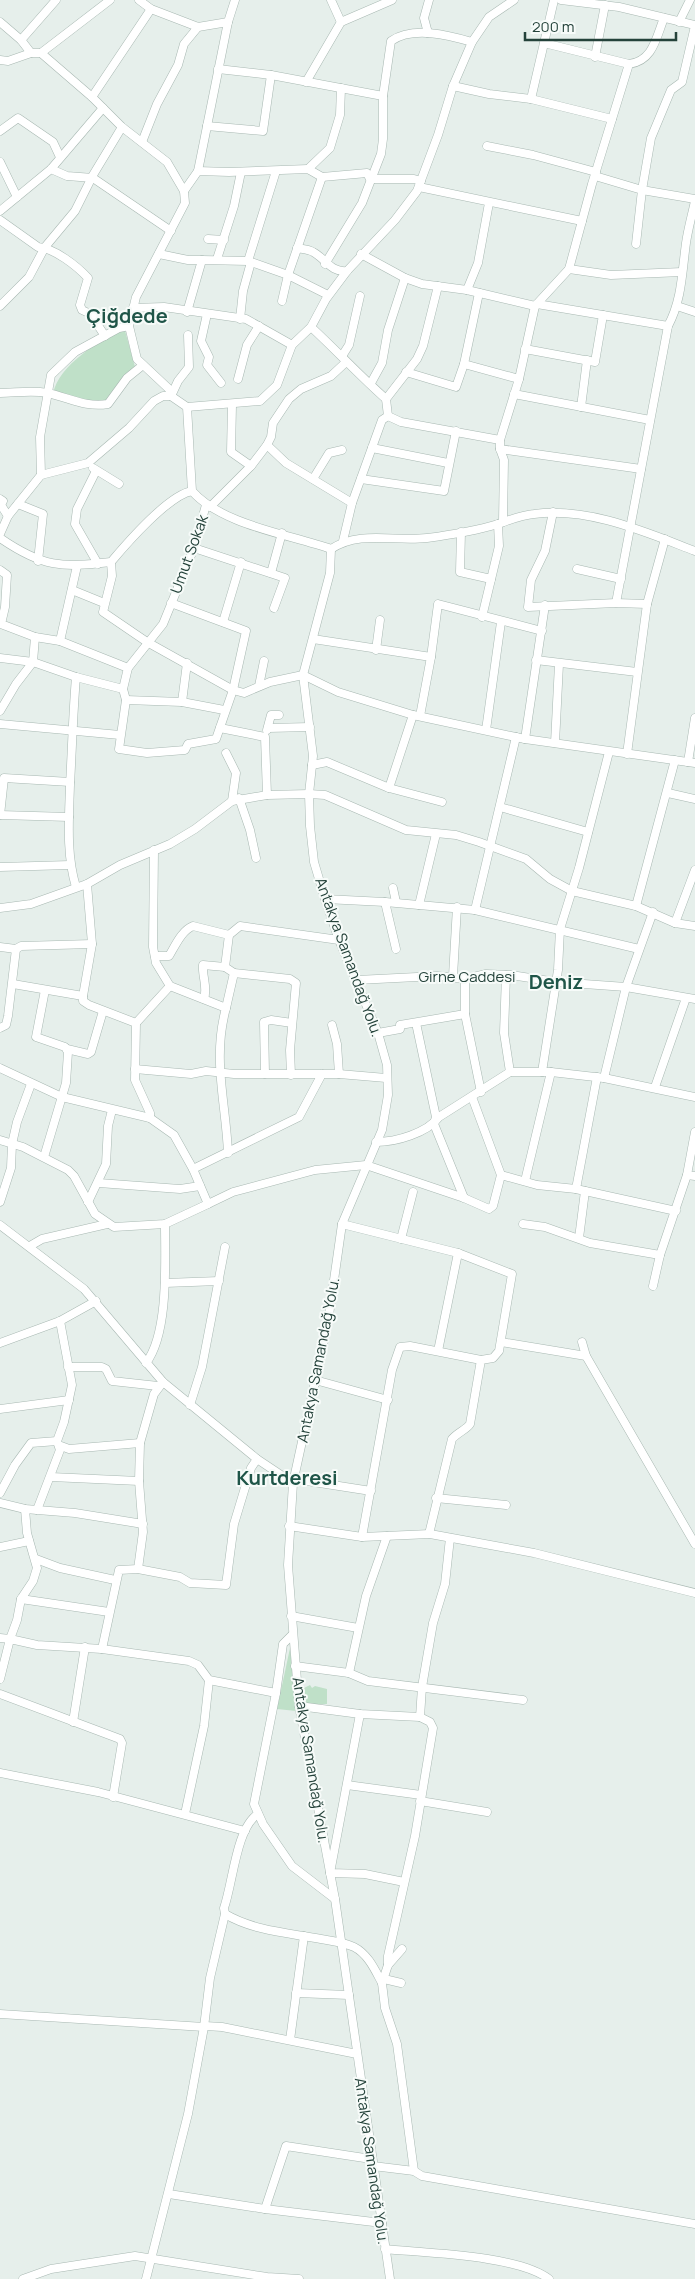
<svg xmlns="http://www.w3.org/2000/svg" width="695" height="2279" font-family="Manrope,sans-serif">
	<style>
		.green { fill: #bfe0c8 }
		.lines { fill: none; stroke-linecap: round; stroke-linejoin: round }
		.minor-casing { stroke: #a8b8b2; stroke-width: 9 }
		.minor { stroke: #fff; stroke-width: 8 }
		.labels { text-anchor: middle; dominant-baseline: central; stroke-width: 4; stroke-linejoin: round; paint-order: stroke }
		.street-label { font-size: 15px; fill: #24423a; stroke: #f7fbf9 }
		.district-label { font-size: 20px; font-weight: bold; fill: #1f5548; stroke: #f7fbf9 }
	</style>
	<rect width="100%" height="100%" fill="#e6efeb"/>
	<g class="green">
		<path d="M124,327L137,374L106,401L88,402L53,394C59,364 99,342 124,327Z"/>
		<polygon points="290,1648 296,1711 277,1709"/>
		<polygon points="310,1685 312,1688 315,1686 327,1689 327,1704 304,1704 304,1688"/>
	</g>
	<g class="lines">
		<defs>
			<g id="minor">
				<polyline points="139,0 151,9 198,27 228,22"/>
				<polyline points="331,0 341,22"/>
				<polyline points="561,0 619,7 695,25"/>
				<path d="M0,22L21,40L31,53H41L92,97L122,127L167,162L184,191L185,203L136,297L129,326L137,359L169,389L171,396L187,407L192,491C222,525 288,534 331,549"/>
				<polyline points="679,22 690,0"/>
				<polyline points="695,26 682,82 671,90 651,138 642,190 695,199"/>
				<polyline points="428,33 424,18 429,0"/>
				<polyline points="21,40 56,0"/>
				<polyline points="544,43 629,64"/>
				<polyline points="41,53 110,0"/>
				<polyline points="595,57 605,5"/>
				<polyline points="0,60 8,61 31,53"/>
				<polyline points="218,69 271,75 383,96"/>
				<polyline points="306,82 341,22 392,0"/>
				<polyline points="453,86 489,94 531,99 612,119"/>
				<polyline points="92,97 151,9"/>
				<polyline points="531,99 554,0"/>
				<polyline points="207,126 263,131 271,75"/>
				<polyline points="0,131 18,118 53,142 60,157"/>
				<polyline points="142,142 157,104 178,65 184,44 198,27"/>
				<polyline points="487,146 533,155 596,172"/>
				<polyline points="0,162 17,197"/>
				<polyline points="51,169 67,176 93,178 171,231"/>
				<polyline points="308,169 330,148 340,115 341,88"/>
				<polyline points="198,171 228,22 235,0"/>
				<polyline points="595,176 642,190 636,244"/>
				<polyline points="419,187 582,221"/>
				<polyline points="184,191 198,171 229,172 308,169 322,177 367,173 370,179 414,179 421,181"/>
				<polyline points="0,211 51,169 103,108"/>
				<path d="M0,220L38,247C54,248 77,266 88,278L80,305L82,310L97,317L99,327L105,336"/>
				<polyline points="208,239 224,240"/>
				<path d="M297,248C301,249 308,249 313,252C325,258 331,273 347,271"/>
				<polyline points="159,254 188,260 202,260"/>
				<polyline points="361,254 405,278 422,284 467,290 535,306"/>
				<polyline points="217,259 234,206 241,172"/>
				<polyline points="248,261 276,171"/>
				<path d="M325,264L362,203L381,154L383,139V96L391,41C413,26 448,35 472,42"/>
				<polyline points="569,269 611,275 682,272"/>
				<polyline points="467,290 478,263 489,203"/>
				<polyline points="282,301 288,275 328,295"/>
				<polyline points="537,304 668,326"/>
				<polyline points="0,306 29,277 45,247 75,211 93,175 122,127"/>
				<polyline points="677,306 695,312"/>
				<polyline points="133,308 164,307 246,319 292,345"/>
				<polyline points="187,312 202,260 248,261 288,275 322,177"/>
				<polyline points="207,314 201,341 209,357 207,365 221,383"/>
				<polyline points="240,319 243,291 251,262"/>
				<path d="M311,327C337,351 360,376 386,399"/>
				<polyline points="525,349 595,362 603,315"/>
				<polyline points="342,356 349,345 360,296"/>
				<polyline points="464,364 519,379"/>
				<polyline points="406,372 456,387 464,364 479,293"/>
				<polyline points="238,379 247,345 259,326"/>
				<polyline points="371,383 382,363 388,330 405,278"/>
				<path d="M0,393C15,393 32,390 47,393C68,397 85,408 108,404L127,378L143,365"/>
				<polyline points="514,394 650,420"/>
				<polyline points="232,405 231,452 251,466"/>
				<polyline points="187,407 260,401 277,385 292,345 311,327 326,299 347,271 395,220 417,191 438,135 453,86 472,42 489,17 514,0"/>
				<polyline points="581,407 587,360"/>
				<polyline points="388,416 401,422 500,440"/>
				<polyline points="267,445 286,463 352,503"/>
				<polyline points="372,448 448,463"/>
				<polyline points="500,449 641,469"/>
				<polyline points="93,468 119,484"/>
				<polyline points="96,471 77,509 75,524 98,564"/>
				<polyline points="41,475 40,437 51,375 75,352 119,328 129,326"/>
				<polyline points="313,479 329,453 342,450"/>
				<polyline points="361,479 444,491 456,431"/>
				<polyline points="0,499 3,501 1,505 8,516"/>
				<polyline points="18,504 43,514 38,561"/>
				<polyline points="210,507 251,466 267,445 271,437 273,423 289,399 301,389 331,376 345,363"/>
				<polyline points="553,512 545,551 531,580 528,607 616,603 647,604"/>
				<path d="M503,522L504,460L500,449V440L519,379L535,306L569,269L592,184L629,64C653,61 656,38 664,18"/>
				<polyline points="461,532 460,572 491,579"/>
				<polyline points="0,534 8,516 41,475 88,463 129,428 154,401 163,396 171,396 178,381 189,367 188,335"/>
				<path d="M0,538C42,567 61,568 111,562C127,543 169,495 192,491"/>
				<polyline points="343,541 352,503 382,420 388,416 386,399 417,359 423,346 438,286"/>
				<polyline points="194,548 285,578 274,608"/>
				<polyline points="331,549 330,573 303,675 313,756 309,794 310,826 314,862 325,899 339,940 378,1033 387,1065 388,1095 382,1130 342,1224 328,1322 293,1483 288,1565 299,1706 335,1899 390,2279"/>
				<path d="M331,549C360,530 394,542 427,538C450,535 475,531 498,524C509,520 522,515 534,514C589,507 645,532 695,551"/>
				<polyline points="111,562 112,576 103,612 147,642 233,690 244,693 270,682 303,675 338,692 413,715 525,739 695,763"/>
				<polyline points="577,569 621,579"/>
				<polyline points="0,570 7,575 5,607 1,624 35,637 60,641 128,668"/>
				<polyline points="271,573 282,533"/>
				<polyline points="72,590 104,603"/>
				<polyline points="171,603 246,631 233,690 216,739 188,744 185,750 147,753 119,749 126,700 123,689 128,668 163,624 194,548 206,505"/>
				<path d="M616,603L668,326C682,300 682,272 686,243C688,229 692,215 695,201"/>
				<polyline points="482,617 499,546 498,524"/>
				<polyline points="223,622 241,562"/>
				<polyline points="313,639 431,657"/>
				<polyline points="60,641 77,566"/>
				<polyline points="376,650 380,620"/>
				<polyline points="0,658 33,662 76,677 123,689"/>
				<polyline points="536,660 637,672"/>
				<path d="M76,677C73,713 72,749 70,785C69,819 66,854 76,887"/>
				<polyline points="259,686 264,661"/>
				<polyline points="126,700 182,702 224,710"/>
				<polyline points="182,702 187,663"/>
				<polyline points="0,711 16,684 33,662 35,637"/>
				<polyline points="420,716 431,657 438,604 542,631"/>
				<polyline points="0,724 120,735"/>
				<polyline points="220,728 265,737 267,795"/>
				<polyline points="268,728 310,727"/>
				<polyline points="267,730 271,715 279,715"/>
				<polyline points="486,730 501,622"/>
				<polyline points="525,739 545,605"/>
				<polyline points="555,743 559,664"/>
				<polyline points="226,753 236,773 232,801"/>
				<polyline points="627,754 647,604 665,539"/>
				<polyline points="688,762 695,718"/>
				<polyline points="312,765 327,762 389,788 413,715"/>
				<polyline points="389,788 442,802"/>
				<polyline points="668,793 695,799"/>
				<polyline points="239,798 250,830 256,858"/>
				<polyline points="500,807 588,832"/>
				<polyline points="0,815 4,778 70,782"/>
				<polyline points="0,815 69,817"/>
				<path d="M154,850L153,947L156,963L170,986L226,1008C212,1059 226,1103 228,1153"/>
				<polyline points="0,867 70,865"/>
				<polyline points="393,888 396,902"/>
				<polyline points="325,899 385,902 475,910 639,949"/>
				<polyline points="385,902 396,949"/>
				<polyline points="419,905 436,834"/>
				<polyline points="636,906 675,760"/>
				<polyline points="0,908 31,904 87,884 120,865 170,844 195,829 232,801 267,795 309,794 325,795 406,830 456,835 479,842 526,859 550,879 572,891 636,906 675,923 695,926"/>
				<polyline points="475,910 516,737"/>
				<polyline points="675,923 695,870"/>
				<polyline points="0,947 16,949 21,946 92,944"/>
				<path d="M155,956H169C175,946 182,930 193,926L229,935L240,926L339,940"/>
				<polyline points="234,973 290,979 296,983 290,1050 291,1075"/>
				<polyline points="506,975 504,1033 510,1072"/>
				<polyline points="453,976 457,907"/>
				<polyline points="465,979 465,1014 481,1092"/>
				<polyline points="357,980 437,976 465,979 486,974 511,975 556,982 626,987 695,999"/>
				<polyline points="13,984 83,996 83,1001 89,1005 136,1023 135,1080 150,1113 150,1118"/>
				<polyline points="83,996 92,944 87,884"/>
				<path d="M204,999C208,987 202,977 203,965L225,967"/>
				<polyline points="226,1008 234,973 225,967 229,935"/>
				<polyline points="136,1023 170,986"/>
				<polyline points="416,1023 436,1117 434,1124 464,1198"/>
				<polyline points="332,1025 337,1044 339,1074"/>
				<polyline points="0,1028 6,1025 8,1016 16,949"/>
				<polyline points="378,1033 400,1029 400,1025 465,1014"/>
				<polyline points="67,1049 88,1054 91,1052 103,1011"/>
				<polyline points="0,1068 62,1097 150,1118 174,1135 193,1169 208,1204 165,1224 114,1227 95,1214 74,1176 68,1170 23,1147 0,1140"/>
				<polyline points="135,1069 191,1074 206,1071 234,1074 339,1074 386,1078"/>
				<polyline points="542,1072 558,970 560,929 579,868 609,752"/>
				<polyline points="265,1074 264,1022 271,1020 292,1023"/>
				<polyline points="597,1077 576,1189 676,1211"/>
				<polyline points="604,1078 626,987 653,912"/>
				<polyline points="655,1087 686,998"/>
				<polyline points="472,1097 501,1175"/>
				<polyline points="695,1132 687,1175 695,1176"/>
				<path d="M376,1142C396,1142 427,1133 439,1117L510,1072H551L604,1078L695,1097"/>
				<polyline points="44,1157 66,1083 68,1052 65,1047 36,1037 45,990"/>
				<polyline points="193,1169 299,1117 322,1074"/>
				<polyline points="501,1175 537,1185 576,1189"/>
				<polyline points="525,1181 551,1072"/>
				<polyline points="99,1183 180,1189 200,1186"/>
				<polyline points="0,1202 11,1168 12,1144 17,1122 31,1084"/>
				<polyline points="88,1202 106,1164 108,1126 112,1110"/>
				<polyline points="208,1204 233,1192 315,1170 366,1165 464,1198 489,1209 493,1206 501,1175"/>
				<path d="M342,1224L458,1253L512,1274L499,1351L493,1358L481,1360L470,1424C466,1430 458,1432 452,1439L429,1534"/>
				<polyline points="523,1224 545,1227 590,1243 660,1255"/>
				<polyline points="0,1225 84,1289 163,1382 257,1459 293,1483"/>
				<polyline points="579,1238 585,1191"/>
				<polyline points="401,1239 413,1192"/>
				<polyline points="30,1246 42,1239 107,1224"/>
				<polyline points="165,1283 219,1281"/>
				<polyline points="653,1286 660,1255 687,1175"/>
				<polyline points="501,1342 586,1356 695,1544"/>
				<polyline points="582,1342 586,1356"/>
				<polyline points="0,1343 60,1321 96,1301"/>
				<polyline points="438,1351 458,1253"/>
				<path d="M146,1363C169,1333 165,1261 165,1224"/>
				<polyline points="68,1367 102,1367 106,1369 112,1381 158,1386"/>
				<polyline points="315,1380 388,1400"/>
				<polyline points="190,1405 202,1367 225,1247"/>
				<polyline points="0,1409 69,1400"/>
				<polyline points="61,1446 69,1449 140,1443"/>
				<polyline points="51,1477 139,1481"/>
				<polyline points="294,1479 371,1491"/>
				<polyline points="0,1493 15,1465 31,1443 57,1441"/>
				<polyline points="436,1498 506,1505"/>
				<polyline points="0,1503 25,1509 75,1513 143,1524"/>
				<polyline points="37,1510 60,1450 57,1441 64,1422 72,1385 60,1321"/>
				<polyline points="289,1526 362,1537 430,1534 534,1553 695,1593"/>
				<polyline points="362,1537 392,1370 400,1347 410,1346 481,1360"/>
				<polyline points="0,1547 29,1541"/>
				<polyline points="36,1559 60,1568 115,1580"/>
				<polyline points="138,1569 143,1532 139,1481 140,1443 154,1394 163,1382"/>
				<polyline points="21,1599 109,1612"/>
				<polyline points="291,1616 358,1628"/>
				<polyline points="292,1635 283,1644 276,1693 254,1804 263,1824 292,1866 335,1899"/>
				<polyline points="0,1638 10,1639 17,1620 21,1599 33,1581 37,1568 27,1533 25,1509"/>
				<polyline points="102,1649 119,1570 138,1569 180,1577 190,1583 226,1585 234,1524 251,1468 257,1459"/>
				<polyline points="295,1666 349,1673 368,1681 523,1700"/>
				<polyline points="349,1673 366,1596 387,1536"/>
				<polyline points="0,1679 10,1639 37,1645 102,1649 189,1661 198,1665 209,1680 276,1693"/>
				<polyline points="0,1694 120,1739 122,1743 113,1797"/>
				<polyline points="299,1706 360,1714 420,1717"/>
				<polyline points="360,1714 330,1873 365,1874 404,1882"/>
				<polyline points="73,1722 85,1647"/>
				<polyline points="0,1773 98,1792 245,1831"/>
				<polyline points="347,1785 421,1795"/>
				<polyline points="420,1801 487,1812"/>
				<polyline points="185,1814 204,1726 209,1680"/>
				<path d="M225,1914C254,1931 289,1933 321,1939C332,1941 344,1942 354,1947C368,1954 375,1970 382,1983"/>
				<polyline points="402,1949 388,1965 382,1983 385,2008 397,2044 414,2171"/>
				<polyline points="388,1965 388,1956 415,1836 433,1728 430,1722 420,1717 422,1687 433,1623 445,1584 450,1538"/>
				<polyline points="384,1979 401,1983"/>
				<polyline points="296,1993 349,1995"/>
				<polyline points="0,2014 204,2027"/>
				<polyline points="205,2026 222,2027 357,2054"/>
				<polyline points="290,2040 304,1936"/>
				<polyline points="373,2166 414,2171 422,2176 695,2224"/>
				<polyline points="169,2194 265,2209 382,2223"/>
				<polyline points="265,2209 286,2146 371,2159"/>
				<path d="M385,2249C425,2253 518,2255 549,2279"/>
				<polyline points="23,2279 51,2269 135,2256 267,2277 299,2279"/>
				<path d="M146,2279L188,2114L204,2027L210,1978L225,1914L224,1908C233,1883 236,1828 258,1814"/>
			</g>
		</defs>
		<use href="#minor" class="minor-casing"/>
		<use href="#minor" class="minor"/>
	</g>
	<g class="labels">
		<g class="street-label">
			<text transform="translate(189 554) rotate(-70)">Umut Sokak</text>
			<text transform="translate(349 957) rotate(70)">Antakya Samandağ Yolu.</text>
			<text x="467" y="976">Girne Caddesi</text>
			<text transform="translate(318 1360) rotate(-79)">Antakya Samandağ Yolu.</text>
			<text transform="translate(311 1760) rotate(81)">Antakya Samandağ Yolu.</text>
			<text transform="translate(372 2161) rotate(82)">Antakya Samandağ Yolu.</text>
		</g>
		<g class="district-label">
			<text x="127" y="315">Çiğdede</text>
			<text x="556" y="981">Deniz</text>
			<text x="287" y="1477">Kurtderesi</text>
		</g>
	</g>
	<path d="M525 32v8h151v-8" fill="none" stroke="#24423a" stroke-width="2.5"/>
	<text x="532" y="32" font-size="15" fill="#24423a" stroke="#f7fbf9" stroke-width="4" paint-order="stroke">200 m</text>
</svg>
